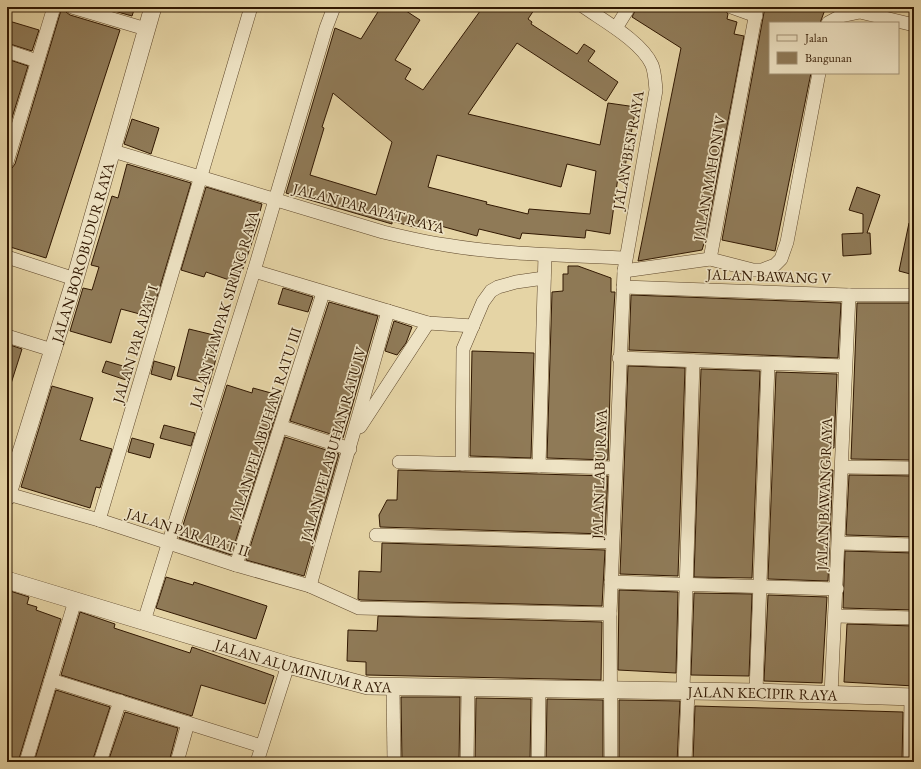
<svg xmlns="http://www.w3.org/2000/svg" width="921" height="769" font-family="'EB Garamond',serif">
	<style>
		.building { fill: #8f7a57; stroke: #311802; fill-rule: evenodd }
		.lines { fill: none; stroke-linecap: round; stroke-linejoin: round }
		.minor-casing { stroke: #5e472b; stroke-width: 14 }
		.tertiary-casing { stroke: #5e472b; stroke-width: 18 }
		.minor { stroke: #eee3c4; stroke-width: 13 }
		.tertiary { stroke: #eee3c4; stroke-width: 17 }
		.labels { text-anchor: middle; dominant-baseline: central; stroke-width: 3.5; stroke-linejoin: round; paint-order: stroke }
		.street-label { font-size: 15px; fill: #311802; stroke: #eee3c4 }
	</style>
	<rect width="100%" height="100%" fill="#e5d4a5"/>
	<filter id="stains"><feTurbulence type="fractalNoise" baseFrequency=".005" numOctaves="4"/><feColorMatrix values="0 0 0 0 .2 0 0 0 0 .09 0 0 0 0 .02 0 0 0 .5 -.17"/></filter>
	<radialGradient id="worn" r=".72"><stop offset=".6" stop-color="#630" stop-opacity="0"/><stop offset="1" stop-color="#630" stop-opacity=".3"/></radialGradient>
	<g class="building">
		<polygon points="62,7 64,7 66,12 70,15 120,30 46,258 7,246 7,170 12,168 15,164"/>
		<polygon points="100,7 135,7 132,16"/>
		<path d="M381,7H400L420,20L395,60L411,69L405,79L423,90L483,7H536L528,19L532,22L531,24L577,54L584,44L595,51L588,61L618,82L606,101L517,43L468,114L600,145L608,103L636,107L623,178L618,177L610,234L586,230L585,238L522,233L520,239L479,229L477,236L419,220L417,228L392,221V224L286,193L335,28L361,39ZM333,93L392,142L376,195L310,175L324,128L322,127ZM437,155L561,187L567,164L596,171L590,214L529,209L528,214L486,204L487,202L428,187Z"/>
		<polygon points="637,7 723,7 728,14 727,19 737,22 734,34 744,36 706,237 702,250 638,261 681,48 632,17"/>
		<polygon points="765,7 826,7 820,23 770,23 770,73 811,73 775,251 722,240"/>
		<polygon points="9,21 39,30 32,51 7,43"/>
		<polygon points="7,59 28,66 7,134"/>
		<polygon points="132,119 159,128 151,154 124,144"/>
		<polygon points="127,164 191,183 151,317 121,309 111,343 70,331 83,288 92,290 99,267 91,265 112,196 118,198"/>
		<polygon points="206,187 262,204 258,219 260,219 238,283 206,272 204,277 181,270"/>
		<polygon points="857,187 880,195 867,233 870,233 871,254 843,256 842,234 863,233 863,214 849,210"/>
		<polygon points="909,223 914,223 914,275 899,271"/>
		<polygon points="568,266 578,266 611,278 611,292 615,292 611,357 608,460 547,458 552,292 563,291 563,274 568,274"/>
		<polygon points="283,288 313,297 308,312 278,304"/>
		<polygon points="631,295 841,303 838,358 629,350"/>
		<polygon points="329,302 378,316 343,438 290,421"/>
		<polygon points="857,303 913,303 911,460 851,459"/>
		<polygon points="394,321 412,327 406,343 397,355 385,351"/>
		<polygon points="189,329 222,337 209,384 177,376"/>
		<polygon points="7,344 22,349 9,390 7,389"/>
		<polygon points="472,351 534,353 531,458 470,456"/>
		<polygon points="106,361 133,369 129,381 102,372"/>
		<polygon points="154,361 175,367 171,380 151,374"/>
		<polygon points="628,366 685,368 678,576 620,574"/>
		<polygon points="701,369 760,371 752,578 694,577"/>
		<polygon points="776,372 837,374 834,448 830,448 829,470 833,470 828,581 768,579"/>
		<polygon points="227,385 252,393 253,388 282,396 231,555 179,538"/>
		<polygon points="52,386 93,398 80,440 112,449 100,488 96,487 90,508 21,487"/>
		<polygon points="164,425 195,433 191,446 160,438"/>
		<polygon points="285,437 339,454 304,576 246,560"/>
		<polygon points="132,438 154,444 150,458 128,452"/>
		<polygon points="398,470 608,476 605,534 380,527 379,515 387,500 397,500"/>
		<polygon points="849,475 914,476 914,537 846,535"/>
		<polygon points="382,543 605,550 602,606 361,600 358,599 359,571 381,572"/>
		<polygon points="845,551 914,553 914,610 843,608"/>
		<polygon points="166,577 193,585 194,582 267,606 256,639 156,608"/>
		<polygon points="7,590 29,597 27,604 37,607 36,610 61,619 18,762 7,762 7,684 11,671 7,670"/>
		<polygon points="619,590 678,592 676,673 618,670"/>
		<polygon points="694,593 752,594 749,676 691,675"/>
		<polygon points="768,595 827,597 822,683 764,681"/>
		<polygon points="80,612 115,624 114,628 190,653 192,647 274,676 265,704 201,685 192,716 61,675"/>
		<polygon points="378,616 602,622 601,680 366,675 366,662 347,661 348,630 377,631"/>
		<polygon points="847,624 914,626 914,686 844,682"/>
		<polygon points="56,690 110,707 92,762 34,762"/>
		<polygon points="401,697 460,697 459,762 402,762"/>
		<polygon points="476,698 531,699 530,762 475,762"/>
		<polygon points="547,699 603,700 603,762 546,762"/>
		<polygon points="619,700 680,701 677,762 619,762"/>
		<polygon points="695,706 903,712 902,762 693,762"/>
		<polygon points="125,712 178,728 169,762 108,762"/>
	</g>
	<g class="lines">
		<defs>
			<g id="minor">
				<polyline points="72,7 146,29"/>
				<path d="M584,7C604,21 642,42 652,65C655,73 655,81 656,90L624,271L610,614L611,762"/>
				<polyline points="731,7 756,16"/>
				<polyline points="828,23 841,16 860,12 914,25"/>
				<polyline points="616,28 629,7"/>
				<polyline points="7,51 37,61"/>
				<path d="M113,151L383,232C404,237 425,242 446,245C505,255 565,255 625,258"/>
				<polyline points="7,162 54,7"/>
				<polyline points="7,257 75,279"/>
				<polyline points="710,259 757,7"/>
				<polyline points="254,271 428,323 473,326"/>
				<polyline points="624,271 710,259 753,270 762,270 775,265 781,259 787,242 819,73"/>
				<polyline points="623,287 849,295 914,295"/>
				<polyline points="7,336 52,350"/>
				<polyline points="619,358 845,366"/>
				<polyline points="282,427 350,449"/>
				<polyline points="360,427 428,323"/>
				<polyline points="399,462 615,468"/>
				<polyline points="462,464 463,349 483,302 491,291 498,287 516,282 544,278"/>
				<polyline points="539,466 545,255"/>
				<polyline points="842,467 914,468"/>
				<polyline points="8,494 99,520 236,565 310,586 359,608 610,614"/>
				<polyline points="99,520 251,7"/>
				<polyline points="376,535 612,542"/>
				<polyline points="839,543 914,545"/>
				<polyline points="236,565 323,293"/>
				<polyline points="611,582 837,589"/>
				<path d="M310,586C335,494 363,403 388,311"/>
				<polyline points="836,616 914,618"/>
				<polyline points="144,621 254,271 326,28 334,7"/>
				<polyline points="51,680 261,746"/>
				<polyline points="393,688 394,762"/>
				<polyline points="683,691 693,361"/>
				<polyline points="756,692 768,364"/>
				<polyline points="831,695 849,295"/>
				<polyline points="26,762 75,601"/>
				<polyline points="100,762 120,701"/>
				<polyline points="177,762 188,723"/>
				<polyline points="257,762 288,665"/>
				<polyline points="467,762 468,689"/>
				<polyline points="538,762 539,690"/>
				<polyline points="685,762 688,691"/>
				<polyline points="910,762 911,697"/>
			</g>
			<g id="tertiary">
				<path id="s1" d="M7,497L75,279L153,7"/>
				<path id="s2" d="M7,580L288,665L368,686L756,692L914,697"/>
			</g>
		</defs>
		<use href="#minor" class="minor-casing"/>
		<use href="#tertiary" class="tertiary-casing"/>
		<use href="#minor" class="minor"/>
		<use href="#tertiary" class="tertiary"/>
	</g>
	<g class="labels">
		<g class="street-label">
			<text transform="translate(628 150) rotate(-80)">JALAN BESI RAYA</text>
			<text transform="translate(709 178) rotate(-80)">JALAN MAHONI V</text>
			<text transform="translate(369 208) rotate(15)">JALAN PARAPAT RAYA</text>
			<text stroke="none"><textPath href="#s1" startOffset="256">JALAN BOROBUDUR RAYA</textPath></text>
			<text transform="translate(769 276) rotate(2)">JALAN BAWANG V</text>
			<text transform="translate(224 309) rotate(-73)">JALAN TAMPAK SIRING RAYA</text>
			<text transform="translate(135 344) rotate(-73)">JALAN PARAPAT I</text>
			<text transform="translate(265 424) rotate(-72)">JALAN PELABUHAN RATU III</text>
			<text transform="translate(333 444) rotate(-74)">JALAN PELABUHAN RATU IV</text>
			<text transform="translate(599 474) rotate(-88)">JALAN LABU RAYA</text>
			<text transform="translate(824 494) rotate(-88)">JALAN BAWANG RAYA</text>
			<text transform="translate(188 532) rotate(18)">JALAN PARAPAT II</text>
			<text stroke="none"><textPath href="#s2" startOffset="309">JALAN ALUMINIUM RAYA</textPath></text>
			<text stroke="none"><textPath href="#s2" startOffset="771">JALAN KECIPIR RAYA</textPath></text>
		</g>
	</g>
	<rect width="921" height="769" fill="none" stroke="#e5d4a5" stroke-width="24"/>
	<rect x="8" y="8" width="905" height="753" fill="none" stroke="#311802" stroke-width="2"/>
	<rect x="12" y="12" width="897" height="745" fill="none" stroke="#311802"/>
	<rect x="769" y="22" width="130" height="52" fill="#eee3c4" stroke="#a29276"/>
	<rect x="777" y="35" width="20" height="6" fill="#eee3c4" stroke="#a29276"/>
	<text x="805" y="42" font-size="12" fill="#311802">Jalan</text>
	<rect x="777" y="52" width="20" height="12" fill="#8f7a57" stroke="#a29276"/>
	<text x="805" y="62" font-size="12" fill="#311802">Bangunan</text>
	<rect width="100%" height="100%" filter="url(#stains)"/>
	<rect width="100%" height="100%" fill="url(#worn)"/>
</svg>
